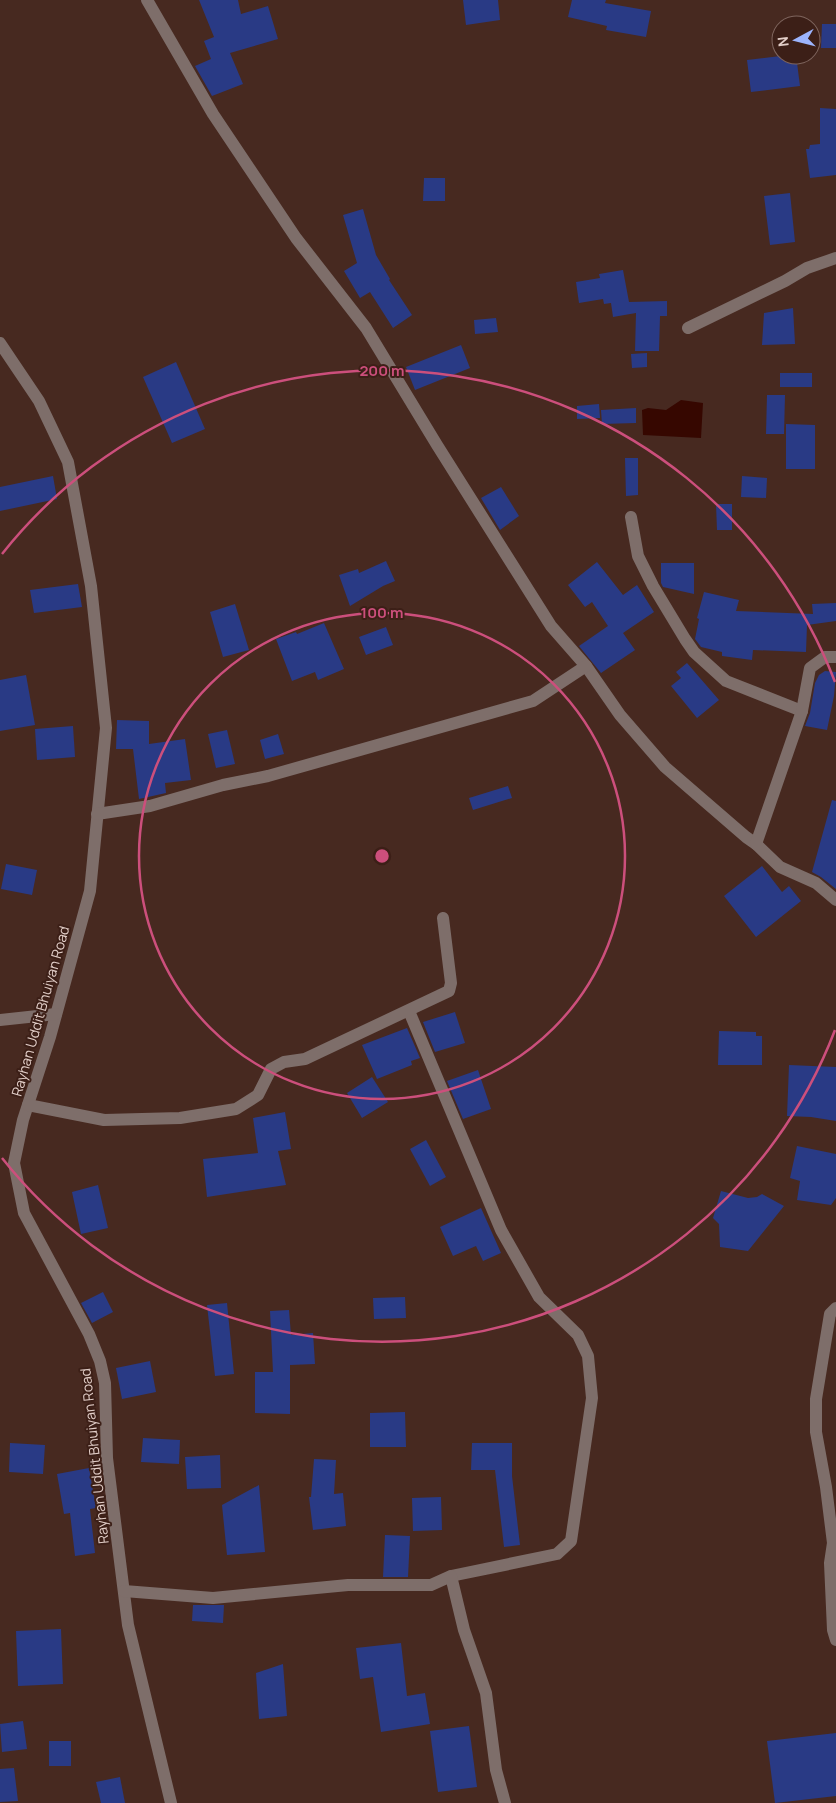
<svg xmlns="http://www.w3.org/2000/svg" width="836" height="1803" font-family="Manrope,sans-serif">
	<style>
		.water { fill: #360700 }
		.building { fill: #293a85 }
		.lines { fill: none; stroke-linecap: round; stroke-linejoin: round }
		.minor { stroke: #7e6e6a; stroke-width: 12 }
		.ring { fill: none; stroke: #cc4f7c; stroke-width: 2.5 }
		.labels { text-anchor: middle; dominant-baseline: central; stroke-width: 4; stroke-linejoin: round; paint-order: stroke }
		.street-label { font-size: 14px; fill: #e3cfc9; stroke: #3c1f17 }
		.centre { fill: #cc4f7c; stroke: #3c1f17; stroke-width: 2.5 }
		.ring-label { font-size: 15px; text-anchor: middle; font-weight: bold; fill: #cc4f7c; stroke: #3c1f17; stroke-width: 4; stroke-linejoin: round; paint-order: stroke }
	</style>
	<rect width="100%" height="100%" fill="#472920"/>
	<polygon class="water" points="681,400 703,403 701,438 643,435 642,410 648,408 666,410"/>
	<g class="building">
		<polygon points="199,0 238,0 241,14 268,6 278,39 230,53 243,84 212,96 195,66 211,59 204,41 214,37"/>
		<polygon points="463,0 498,0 500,20 466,25"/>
		<polygon points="572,0 606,0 605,3 651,11 646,37 606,30 607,26 568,17"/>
		<polygon points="822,24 836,24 836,48 821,48"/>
		<polygon points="789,55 796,55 800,86 751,92 747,60"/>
		<polygon points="820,108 836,109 836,175 810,178 806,149 809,149 810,145 820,144"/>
		<polygon points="424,178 445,178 445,201 423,201"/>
		<polygon points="790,193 795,242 770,245 764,196"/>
		<polygon points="363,209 376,255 390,279 389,280 412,315 393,328 370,292 360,298 344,271 357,263 343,215"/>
		<polygon points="623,270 629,302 667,301 667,316 660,316 659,351 635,351 636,313 613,317 611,303 604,304 603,299 579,303 576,282 600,278 599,274"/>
		<polygon points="793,308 795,344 762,345 764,313"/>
		<polygon points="496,318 498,332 475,334 474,320"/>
		<polygon points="461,345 470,368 415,390 406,367"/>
		<polygon points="647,353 647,367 632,368 631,354"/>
		<polygon points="176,362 205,429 172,443 143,377"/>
		<rect x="780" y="373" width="32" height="14"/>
		<polygon points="767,395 785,395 784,434 766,434"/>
		<polygon points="599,404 600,418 577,419 577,406"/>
		<polygon points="636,408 636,423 602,424 601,410"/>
		<polygon points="786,424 815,425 815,469 786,469"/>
		<polygon points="625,458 638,458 638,495 626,496"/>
		<polygon points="53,476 57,499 0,511 0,487"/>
		<polygon points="742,476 767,478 766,498 741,497"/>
		<polygon points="501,487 519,516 500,530 481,498"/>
		<polygon points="716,504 732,504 732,530 717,530"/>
		<polygon points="386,561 395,581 383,586 350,606 339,575 358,569 359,573"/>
		<polygon points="597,562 623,595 637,585 654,612 623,633 635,650 601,673 579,646 608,626 592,602 585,607 568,585"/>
		<polygon points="661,563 694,563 694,594 663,587 661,583"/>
		<polygon points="78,584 82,607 34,613 30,590"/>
		<polygon points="704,592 739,600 736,611 813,614 812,604 836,603 836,621 807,625 806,652 753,650 752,660 722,656 722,652 701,647 695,639 699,619 697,618"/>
		<polygon points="235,604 249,650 223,657 210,612"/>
		<polygon points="324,623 344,669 318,680 315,672 292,681 276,639 296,632 297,634"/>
		<polygon points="386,627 393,645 366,655 359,637"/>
		<polygon points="687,663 719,700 697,718 671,686 681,678 676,672"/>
		<polygon points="825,671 836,672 834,696 827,730 805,726 810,713 815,683 819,675"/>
		<polygon points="26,675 35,725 0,731 0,680"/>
		<polygon points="117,720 149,721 149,744 185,739 191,780 165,783 166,793 139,799 133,749 116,749"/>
		<polygon points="73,726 75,757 37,760 35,729"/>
		<polygon points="227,730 235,764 216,768 208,734"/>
		<polygon points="278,734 284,754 265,759 260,740"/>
		<polygon points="508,786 512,798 473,810 469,798"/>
		<polygon points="832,800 836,801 836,889 821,877 812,872"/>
		<polygon points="6,864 37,870 32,895 1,889"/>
		<polygon points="762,866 782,892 789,886 801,901 756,937 724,896"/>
		<polygon points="455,1012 465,1043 435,1052 423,1022"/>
		<polygon points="407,1028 420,1058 411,1061 412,1065 377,1079 362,1045"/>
		<polygon points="719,1031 756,1032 756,1036 762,1036 762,1065 718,1065"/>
		<polygon points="789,1065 836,1067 836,1121 811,1117 787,1116"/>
		<polygon points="478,1070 491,1109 463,1119 447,1081"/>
		<polygon points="372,1077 388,1102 362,1118 347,1093"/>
		<polygon points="285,1112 291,1149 278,1151 286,1185 207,1197 203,1159 258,1153 253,1118"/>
		<polygon points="426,1140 446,1177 430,1186 410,1149"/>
		<polygon points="797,1146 836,1154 836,1198 831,1205 797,1200 800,1181 790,1178"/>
		<polygon points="98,1185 108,1228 81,1234 72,1192"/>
		<polygon points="721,1191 748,1198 757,1197 762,1194 784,1206 748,1251 720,1247 719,1224 713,1218"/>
		<polygon points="481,1208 501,1253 483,1261 476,1246 453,1256 440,1227"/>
		<polygon points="103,1292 113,1312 92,1323 81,1303"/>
		<polygon points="405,1297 406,1318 374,1319 373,1298"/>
		<polygon points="227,1303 234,1374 215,1376 207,1305"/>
		<polygon points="289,1310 291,1335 313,1333 315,1364 290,1365 290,1414 255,1413 255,1372 273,1372 270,1311"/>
		<polygon points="150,1361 156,1392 122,1399 116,1368"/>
		<polygon points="405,1412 406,1447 370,1447 370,1413"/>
		<polygon points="143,1438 180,1440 179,1464 141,1462"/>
		<polygon points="10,1443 45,1445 43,1474 9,1472"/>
		<polygon points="472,1443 512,1443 512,1476 520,1545 504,1547 495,1470 471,1470"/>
		<polygon points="220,1455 221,1488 187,1489 185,1457"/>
		<polygon points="314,1459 336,1460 334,1494 343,1493 346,1526 313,1530 309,1497 311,1497"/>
		<polygon points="89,1468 96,1508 90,1509 95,1553 75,1556 70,1513 64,1514 57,1474"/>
		<polygon points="259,1485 265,1552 227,1555 222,1505"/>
		<polygon points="441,1497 442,1530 413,1531 412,1498"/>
		<polygon points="385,1535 410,1536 408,1577 383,1577"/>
		<polygon points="193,1605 224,1605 223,1623 192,1621"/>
		<polygon points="61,1629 63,1684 18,1686 16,1631"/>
		<polygon points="401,1643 407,1696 425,1693 430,1724 381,1732 373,1677 360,1679 356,1648"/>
		<polygon points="283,1664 287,1716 259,1719 256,1673"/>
		<polygon points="23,1721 27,1749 2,1752 0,1724"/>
		<polygon points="469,1726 477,1787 438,1792 430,1731"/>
		<polygon points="836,1733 836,1796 775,1803 767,1741"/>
		<rect x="49" y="1741" width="22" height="25"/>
		<polygon points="14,1768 18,1801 0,1802 0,1769"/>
		<polygon points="120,1777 125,1803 101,1803 96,1782"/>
	</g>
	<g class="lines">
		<g class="minor">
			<polyline points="147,0 213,114 296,238 366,328 437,445 551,626 586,666 620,715 665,767 746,837 756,844"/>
			<polyline points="688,328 785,281 807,268 836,258"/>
			<polyline points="0,343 39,401 68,462 91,586 106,728 90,891 50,1037 23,1120 14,1163 24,1213 89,1334 100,1361 105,1383 107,1458 128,1625 171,1803"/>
			<polyline points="631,517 638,556 653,586 685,639 694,652 726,681 802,711"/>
			<polyline points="836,657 825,657 810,668 802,711 756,844 780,867 816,883 836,900"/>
			<polyline points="97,814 150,806 223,785 268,776 533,701 586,666"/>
			<polyline points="409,1011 501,1230 539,1297 578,1335 588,1356 592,1398 571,1541 557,1554 451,1576"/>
			<polyline points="0,1020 56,1014"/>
			<polyline points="28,1105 104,1120 180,1118 236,1109 258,1095 271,1069 284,1062 305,1059 449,991 451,983 443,918"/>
			<polyline points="836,1308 830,1314 816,1399 816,1432 826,1487 833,1543 830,1563 833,1630 836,1640"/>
			<polyline points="124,1591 213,1598 348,1585 431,1585 451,1576 464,1630 486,1693 496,1770 505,1803"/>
		</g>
	</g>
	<g class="ring">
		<circle cx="382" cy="856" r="243"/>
		<path d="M835 1030A485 485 0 0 1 2 1158M2 554A485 485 0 0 1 835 682"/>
	</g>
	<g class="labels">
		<g class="street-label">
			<text transform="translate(40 1011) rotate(-74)">Rayhan Uddit Bhuiyan Road</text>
			<text transform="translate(94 1456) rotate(-96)">Rayhan Uddit Bhuiyan Road</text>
		</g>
	</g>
	<circle cx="382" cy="856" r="8" class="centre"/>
	<g class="ring-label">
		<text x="382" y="376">200 m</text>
		<text x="382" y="618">100 m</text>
	</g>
	<g transform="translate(796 40) rotate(263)"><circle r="24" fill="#3c1f17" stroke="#7f655e"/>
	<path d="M0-4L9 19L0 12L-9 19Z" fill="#9cb4fd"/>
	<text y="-8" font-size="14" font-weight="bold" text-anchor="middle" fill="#e3cfc9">N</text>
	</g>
</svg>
